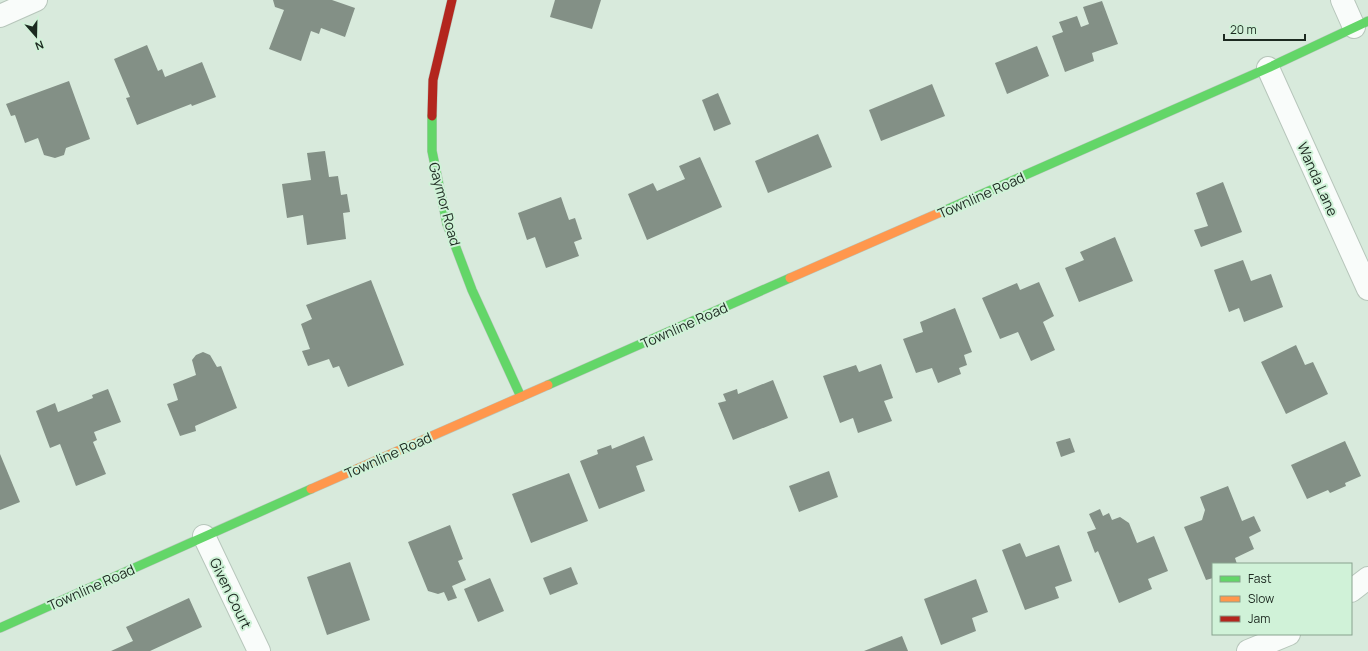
<svg xmlns="http://www.w3.org/2000/svg" width="1368" height="651" font-family="Manrope,sans-serif">
	<style>
		.building { fill: #839086 }
		.lines { fill: none; stroke-linecap: round; stroke-linejoin: round }
		.street-casing { stroke: #b7c6bb; stroke-width: 24 }
		.fast-casing { stroke: #b7c6bb; stroke-width: 10 }
		.slow-casing { stroke: #b7c6bb; stroke-width: 10 }
		.jam-casing { stroke: #b7c6bb; stroke-width: 10 }
		.street { stroke: #f9fcfa; stroke-width: 22 }
		.fast { stroke: #63d668; stroke-width: 9 }
		.slow { stroke: #ff974d; stroke-width: 9 }
		.jam { stroke: #b3261e; stroke-width: 9 }
		.labels { text-anchor: middle; dominant-baseline: central; stroke-width: 4; stroke-linejoin: round; paint-order: stroke }
		.street-label { font-size: 14px; fill: #1c2920; stroke: #d0f2d8 }
	</style>
	<rect width="100%" height="100%" fill="#d8eadc"/>
	<g class="building">
		<polygon points="273,0 332,0 355,8 345,37 321,28 319,34 311,31 301,61 269,49 284,10 275,7"/>
		<polygon points="555,0 601,0 592,29 550,17"/>
		<polygon points="1102,1 1118,44 1092,53 1094,61 1065,72 1052,36 1063,32 1059,22 1077,16 1081,27 1089,24 1083,7"/>
		<polygon points="147,45 158,71 162,69 165,77 202,62 216,97 192,106 191,104 137,125 126,98 130,97 114,59"/>
		<polygon points="1037,46 1049,76 1007,94 995,63"/>
		<polygon points="69,81 90,139 66,148 64,155 55,158 44,155 38,138 25,143 15,115 11,116 6,104"/>
		<polygon points="932,84 945,116 881,141 869,110"/>
		<polygon points="718,93 731,124 714,131 702,100"/>
		<polygon points="818,134 832,167 768,193 755,161"/>
		<polygon points="325,151 329,177 338,176 341,195 347,194 350,212 343,213 346,239 307,245 303,215 287,218 282,184 311,180 307,153"/>
		<polygon points="700,157 722,207 647,240 628,194 653,183 657,191 685,179 679,166"/>
		<polygon points="1223,182 1242,232 1201,247 1194,230 1208,226 1196,193"/>
		<polygon points="561,197 569,220 575,218 582,239 574,242 579,256 546,268 535,237 527,240 518,213"/>
		<polygon points="1115,237 1133,281 1079,302 1065,268 1084,260 1080,252"/>
		<polygon points="1243,260 1251,281 1271,274 1283,307 1244,322 1239,308 1229,312 1214,270"/>
		<polygon points="371,280 404,365 348,387 339,366 333,368 329,359 308,366 302,351 310,349 301,324 312,319 306,305"/>
		<polygon points="1039,282 1054,316 1043,322 1055,350 1031,361 1018,332 1000,339 982,298 1017,283 1020,290"/>
		<polygon points="955,308 972,352 964,355 967,365 959,368 961,374 938,383 932,368 916,373 903,339 923,332 920,322"/>
		<polygon points="1296,345 1305,365 1313,362 1328,394 1286,414 1261,362"/>
		<polygon points="203,352 210,355 217,367 221,366 237,408 195,426 196,431 180,436 167,404 178,400 173,384 196,375 192,360 196,355"/>
		<polygon points="881,364 893,398 884,401 892,421 858,433 853,418 840,423 823,376 856,365 859,372"/>
		<polygon points="773,380 788,418 733,440 718,403 726,401 723,394 737,389 738,394"/>
		<polygon points="108,389 121,422 94,432 97,440 93,442 106,474 76,486 60,444 50,448 36,411 55,403 58,412 93,398 92,395"/>
		<polygon points="644,436 653,460 636,466 645,491 599,509 580,461 598,454 597,450 611,445 612,449"/>
		<polygon points="1070,438 1075,452 1061,457 1056,442"/>
		<polygon points="1345,441 1361,476 1345,483 1346,486 1330,493 1328,490 1307,499 1291,465"/>
		<polygon points="0,454 20,502 0,510"/>
		<polygon points="829,471 838,497 799,512 789,486"/>
		<polygon points="569,473 588,521 531,543 512,494"/>
		<polygon points="1228,486 1242,521 1254,516 1261,531 1249,537 1254,549 1235,558 1237,564 1213,564 1213,578 1206,580 1184,527 1202,520 1205,510 1200,497"/>
		<polygon points="1100,509 1103,516 1109,513 1112,520 1120,517 1129,523 1137,543 1154,536 1168,571 1148,579 1152,589 1119,603 1098,551 1095,553 1087,532 1096,529 1089,514"/>
		<polygon points="450,525 463,559 458,561 466,580 452,586 457,598 448,601 444,592 438,594 428,591 408,542"/>
		<polygon points="1020,543 1026,557 1059,545 1072,581 1055,587 1059,598 1025,610 1002,550"/>
		<polygon points="350,562 370,620 327,635 307,577"/>
		<polygon points="571,567 578,584 550,595 543,578"/>
		<polygon points="490,578 504,611 478,622 464,589"/>
		<polygon points="976,579 988,612 972,618 976,631 941,645 924,599"/>
		<polygon points="189,598 202,627 150,651 111,651 133,641 126,627"/>
		<polygon points="902,636 908,651 864,651"/>
	</g>
	<g class="lines">
		<defs>
			<g id="street">
				<polyline points="1342,0 1354,27"/>
				<polyline points="0,16 36,0"/>
				<polyline points="1268,68 1368,289"/>
				<polyline points="204,536 259,651"/>
				<polyline points="1351,591 1368,578"/>
				<polyline points="1248,651 1289,634"/>
			</g>
			<g id="fast">
				<polyline points="432,116 432,151 447,224 472,290 521,397"/>
				<polyline points="941,212 1268,68 1368,21"/>
				<polyline points="548,385 790,278"/>
				<polyline points="0,628 311,489"/>
			</g>
			<g id="slow">
				<polyline points="790,278 941,212"/>
				<polyline points="311,489 548,385"/>
			</g>
			<polyline id="jam" points="432,116 433,80 452,0"/>
		</defs>
		<use href="#street" class="street-casing"/>
		<use href="#fast" class="fast-casing"/>
		<use href="#slow" class="slow-casing"/>
		<use href="#jam" class="jam-casing"/>
		<use href="#street" class="street"/>
		<use href="#fast" class="fast"/>
		<use href="#slow" class="slow"/>
		<use href="#jam" class="jam"/>
	</g>
	<g class="labels">
		<g class="street-label">
			<text transform="translate(1318 179) rotate(66)">Wanda Lane</text>
			<text transform="translate(981 195) rotate(-24)">Townline Road</text>
			<text transform="translate(445 204) rotate(75)">Gaymor Road</text>
			<text transform="translate(684 325) rotate(-24)">Townline Road</text>
			<text transform="translate(388 455) rotate(-24)">Townline Road</text>
			<text transform="translate(91 587) rotate(-24)">Townline Road</text>
			<text transform="translate(231 593) rotate(64)">Given Court</text>
		</g>
	</g>
	<rect x="1212" y="563" width="140" height="72" fill="#d0f2d8" stroke="#88a28e"/>
	<rect x="1220" y="576" width="20" height="6" fill="#63d668" stroke="#88a28e"/>
	<text x="1248" y="583" font-size="12" fill="#1c2920">Fast</text>
	<rect x="1220" y="596" width="20" height="6" fill="#ff974d" stroke="#88a28e"/>
	<text x="1248" y="603" font-size="12" fill="#1c2920">Slow</text>
	<rect x="1220" y="616" width="20" height="6" fill="#b3261e" stroke="#88a28e"/>
	<text x="1248" y="623" font-size="12" fill="#1c2920">Jam</text>
	<g transform="translate(36 36) rotate(160)" stroke="#d0f2d8" stroke-width="3" paint-order="stroke">
	<path d="M0-3L7 15L0 10L-7 15Z" fill="#1c2920"/>
	<text y="-6" font-size="11" font-weight="bold" text-anchor="middle" fill="#1c2920">N</text>
	</g>
	<path d="M1224 34v6h81v-6" fill="none" stroke="#1c2920" stroke-width="2"/>
	<text x="1230" y="34" font-size="12" fill="#1c2920" stroke="#d0f2d8" stroke-width="3" paint-order="stroke">20 m</text>
</svg>
